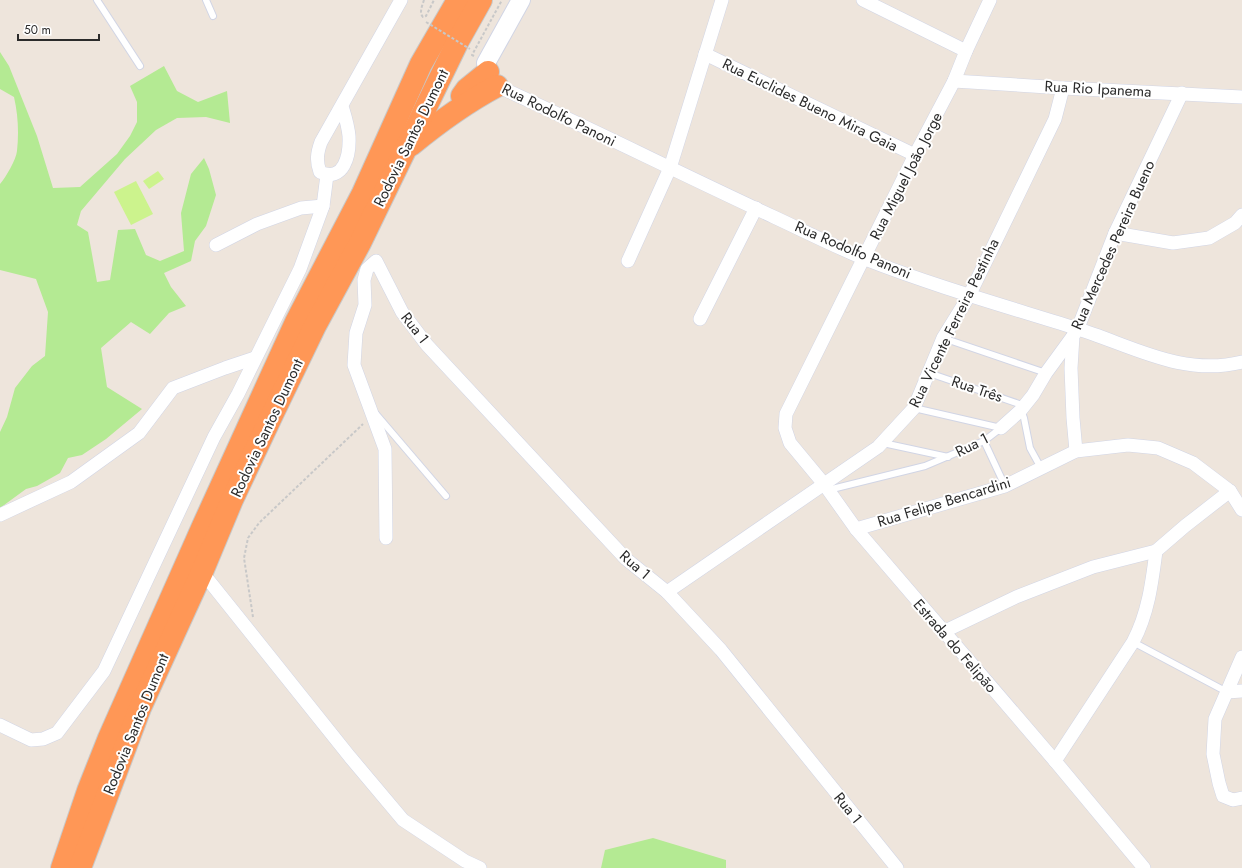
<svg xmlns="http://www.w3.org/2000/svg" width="1242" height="868" font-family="Jost,sans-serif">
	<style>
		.green { fill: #b4ea93 }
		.pitch { fill: #ccf38d }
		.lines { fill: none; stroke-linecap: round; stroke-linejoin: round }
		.lane-casing { stroke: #d1d5e5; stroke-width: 8 }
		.street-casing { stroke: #d1d5e5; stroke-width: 14 }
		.secondary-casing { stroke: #d1d5e5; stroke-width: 20 }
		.highway-casing { stroke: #c8c8c8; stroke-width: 24 }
		.path { stroke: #c8c8c8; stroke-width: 2; stroke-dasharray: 3 2; stroke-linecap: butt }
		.lane { stroke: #fff; stroke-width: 6 }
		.street { stroke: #fff; stroke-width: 13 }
		.secondary { stroke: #fff; stroke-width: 18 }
		.highway { stroke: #ff9756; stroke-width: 22 }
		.path-bridge { stroke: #c8c8c8; stroke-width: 2; stroke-dasharray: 3 2; stroke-linecap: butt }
		.labels { text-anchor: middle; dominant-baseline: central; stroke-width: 4; stroke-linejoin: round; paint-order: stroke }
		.street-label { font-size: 15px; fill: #2b2b2b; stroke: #fff }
	</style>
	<rect width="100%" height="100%" fill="#eee5dc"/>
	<g class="green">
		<path d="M0,52L9,66L37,136L53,188L80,187L117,154L130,136L137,122V102L130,86L164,66L177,91L198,102L227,91L230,123L206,117L177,118L156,130L125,159L81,211L77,225L88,232L97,282L110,280L118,230L135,229L146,255L160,261L184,251L181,213L191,174L204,158L209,169L216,195L206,226L195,241L191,261L164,273L171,287L186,306L169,313L150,334L131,322L101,348L107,387L142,409L106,439L82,455L68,458L60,473L37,486L26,489L0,508V432L7,417L15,388L32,366L45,356L48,312L36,279L0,270V184C6,177 16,160 17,151C19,133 18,114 14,97L0,89Z"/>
		<polygon points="653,838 726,860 726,868 601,868 605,850"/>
	</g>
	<g class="pitch">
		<polygon points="158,171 164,179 149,189 143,181"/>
		<polygon points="136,181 153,214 131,225 114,192"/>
	</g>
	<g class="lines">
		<defs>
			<g id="lane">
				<polyline points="97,0 140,66"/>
				<polyline points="206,0 213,16"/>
				<polyline points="943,338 1046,373"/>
				<polyline points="929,373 1025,406"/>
				<polyline points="914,408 1001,428"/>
				<polyline points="1021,410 1024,418 1030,448 1041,468"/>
				<polyline points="376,414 446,496"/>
				<polyline points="984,441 1005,486"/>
				<polyline points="883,443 948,457"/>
				<polyline points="828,490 925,466 984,441 1001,428"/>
				<polyline points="1133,642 1227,692"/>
			</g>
			<g id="street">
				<polyline points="863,0 966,51"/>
				<polyline points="990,0 966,51 954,81 915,155 786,414 785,428 790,443 824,484 856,529 1055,761 1144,868"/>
				<polyline points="705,54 915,155"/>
				<path d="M493,80L497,86C590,128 681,174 774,217C804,231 834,246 865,259C934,286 1005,306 1075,328C1131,345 1181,377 1242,362"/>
				<polyline points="954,81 1063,88 1242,97"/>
				<path d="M342,106C345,116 348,125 349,136C350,155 344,183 320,172C316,161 317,153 321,142L401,0"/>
				<polyline points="1115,233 1173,243 1209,238 1235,223 1242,215"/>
				<polyline points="216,245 257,224 301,208 323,206"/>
				<polyline points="628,261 670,168 722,0"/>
				<polyline points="700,319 756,208"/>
				<polyline points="1001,428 1021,410 1033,395 1046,373 1073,336"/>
				<polyline points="1076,451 1073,418 1071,368 1073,336 1078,328 1115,233 1182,93"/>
				<polyline points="0,515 71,482 139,433 173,388 225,368 255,358"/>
				<polyline points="856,529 1005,486 1076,451 1128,445 1158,448 1193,463 1230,491 1242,510"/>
				<polyline points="386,538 385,449 354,365 356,333 365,305 364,280 367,269 376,261 402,312 427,345 626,559 667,592 721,650 897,868"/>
				<polyline points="202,572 350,757 403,820 465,861 480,868"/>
				<polyline points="667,592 878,447 914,408 943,338 969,296 1055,119 1063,88"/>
				<polyline points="943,632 1016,597 1093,567 1156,551 1185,526 1230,491"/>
				<polyline points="1242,657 1215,719 1213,754 1219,783 1223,796 1233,800 1242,798"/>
				<polyline points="1227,692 1242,691"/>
				<polyline points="0,725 31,740 43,739 57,733 104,671 214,437 238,394 300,269 323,206 327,175"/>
				<path d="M1055,761L1133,642C1148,614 1152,583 1156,551"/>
			</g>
			<polyline id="secondary" points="488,72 486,63 521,0"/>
			<g id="highway">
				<polyline points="462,96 467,89 488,72"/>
				<path d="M411,145C439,122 465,103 497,86"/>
				<polyline points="62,868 88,791 109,738 203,526 296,322 363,193 421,64 458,0"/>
				<polyline points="80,868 140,708 202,572 232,500 273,413 315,326 360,243 458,41 481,0"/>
			</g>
		</defs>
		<use href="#lane" class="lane-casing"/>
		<use href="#street" class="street-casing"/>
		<use href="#secondary" class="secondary-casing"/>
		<use href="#highway" class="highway-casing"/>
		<g class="path">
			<path d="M424,0C422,6 419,13 423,17L426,16L434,0"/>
			<polyline points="474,56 472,55 502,0"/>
			<polyline points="253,617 244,558 248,538 259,523 363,424"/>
		</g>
		<use href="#lane" class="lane"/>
		<use href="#street" class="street"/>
		<use href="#secondary" class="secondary"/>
		<use href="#highway" class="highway"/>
		<polyline class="path-bridge" points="426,22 470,49"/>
	</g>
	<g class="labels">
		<g class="street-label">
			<text transform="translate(1098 89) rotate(3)">Rua Rio Ipanema</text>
			<text transform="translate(810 105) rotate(26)">Rua Euclides Bueno Mira Gaia</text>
			<text transform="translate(559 115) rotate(26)">Rua Rodolfo Panoni</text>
			<text transform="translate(411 138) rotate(-64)">Rodovia Santos Dumont</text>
			<text transform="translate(906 176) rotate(-63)">Rua Miguel João Jorge</text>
			<text transform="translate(1113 245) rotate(-66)">Rua Mercedes Pereira Bueno</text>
			<text transform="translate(853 250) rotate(23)">Rua Rodolfo Panoni</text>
			<text transform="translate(954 323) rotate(-64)">Rua Vicente Ferreira Pestinha</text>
			<text transform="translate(415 328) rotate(52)">Rua 1</text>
			<text transform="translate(977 389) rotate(19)">Rua Três</text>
			<text transform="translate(267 428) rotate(-65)">Rodovia Santos Dumont</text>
			<text transform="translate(972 445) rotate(-27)">Rua 1</text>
			<text transform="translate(944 502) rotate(-17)">Rua Felipe Bencardini</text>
			<text transform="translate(635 565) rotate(41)">Rua 1</text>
			<text transform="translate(955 646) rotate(49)">Estrada do Felipão</text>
			<text transform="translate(136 724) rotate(-68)">Rodovia Santos Dumont</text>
			<text transform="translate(848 808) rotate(51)">Rua 1</text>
		</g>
	</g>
	<path d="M18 34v6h81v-6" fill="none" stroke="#2b2b2b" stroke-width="2"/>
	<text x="24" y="34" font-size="12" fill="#2b2b2b" stroke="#ffffff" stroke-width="3" paint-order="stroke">50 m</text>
</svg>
